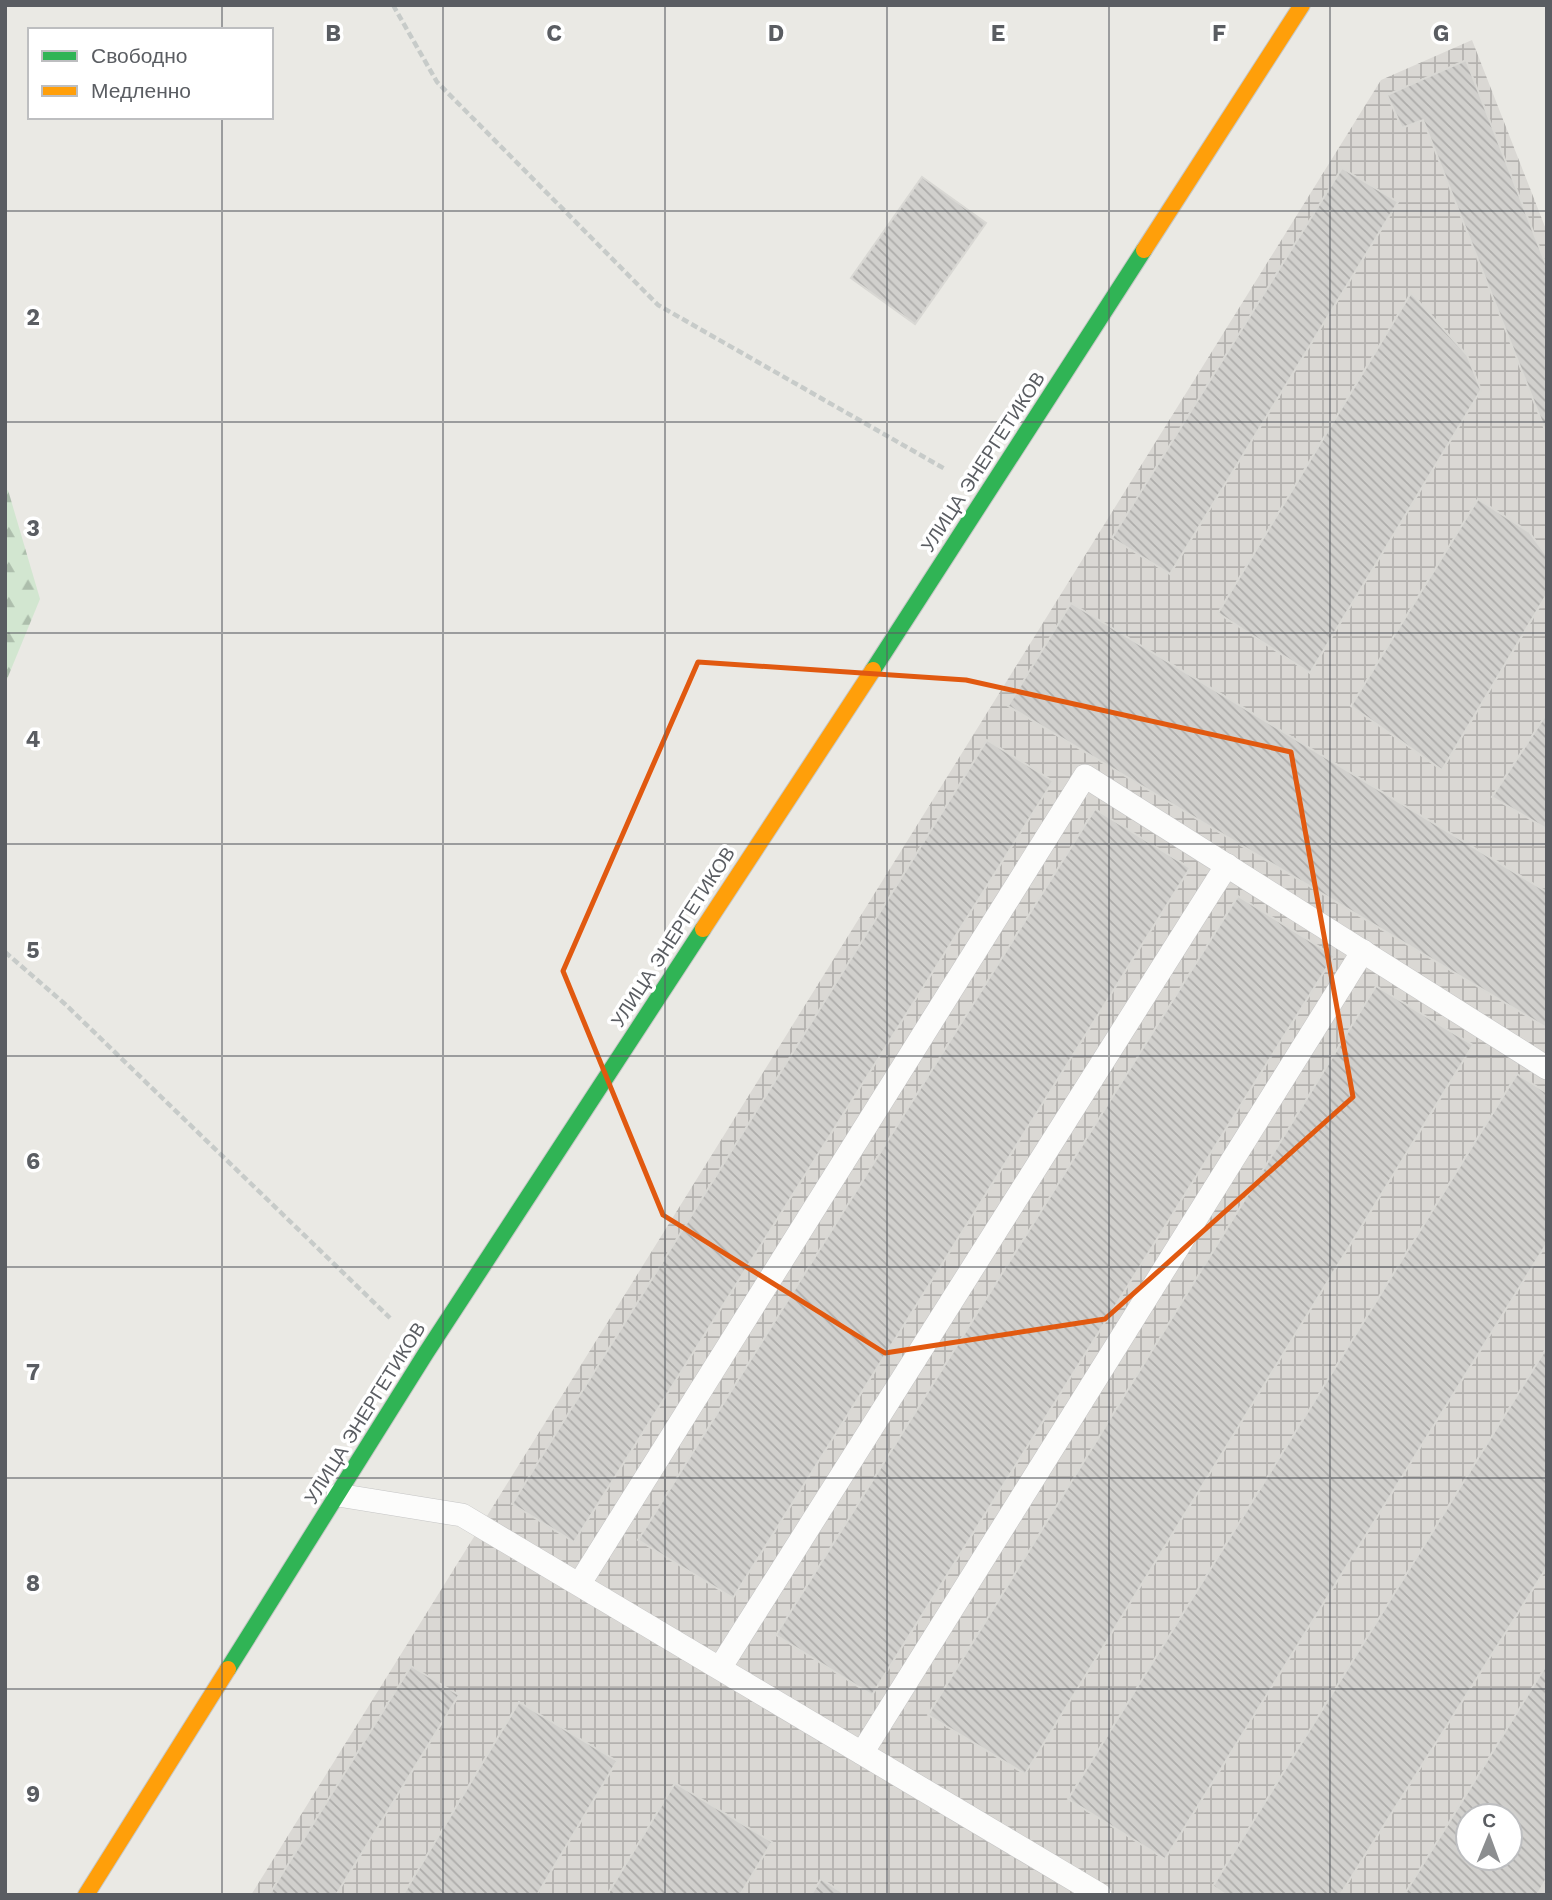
<svg xmlns="http://www.w3.org/2000/svg" width="1552" height="1900" font-family="'Work Sans',sans-serif">
	<style>
		.industrial { fill: url(#industrial-grid); fill-rule: evenodd }
		.forest { fill: url(#forest-firs) }
		.building { fill: url(#building-back-hatch); stroke: #d9d8d4; stroke-width: 2; fill-rule: evenodd }
		.lines { fill: none; stroke-linecap: round; stroke-linejoin: round }
		.lane-casing { stroke: #c5c5c5; stroke-width: 24 }
		.fast-casing { stroke: #c6c7c6; stroke-width: 18 }
		.slow-casing { stroke: #c6c7c6; stroke-width: 18 }
		.path { stroke: #c7cbc9; stroke-width: 4.5; stroke-dasharray: 7 3.5; stroke-linecap: butt }
		.lane { stroke: #fcfcfb; stroke-width: 23 }
		.fast { stroke: #30b455; stroke-width: 16 }
		.slow { stroke: #ff9f0a; stroke-width: 16 }
		.marked { fill: none; stroke: #e15910; stroke-width: 5; stroke-linejoin: round }
		.grid { fill: none; stroke: #5a5d62; stroke-width: 2; stroke-opacity: 0.55 }
		.labels { text-anchor: middle; dominant-baseline: central; stroke-width: 7; stroke-linejoin: round; paint-order: stroke }
		.street-label { font-size: 19px; fill: #5a5d62; stroke: #fff }
		.grid-label { font-size: 23px; text-anchor: middle; font-weight: bold; fill: #5a5d62; stroke: #fff; stroke-width: 7; stroke-linejoin: round; paint-order: stroke }
	</style>
	<defs>
		<pattern id="industrial-grid" width="8" height="8" patternUnits="userSpaceOnUse" patternTransform="scale(1.75)"><rect width="8" height="8" fill="#dad8d4"/><path d="M0 4h8M4 0v8" fill="none" stroke="#b4b2af"/></pattern>
		<pattern id="forest-firs" width="22" height="20" patternUnits="userSpaceOnUse" patternTransform="scale(1.75)"><rect width="22" height="20" fill="#d2e6d0"/><path d="M5 1l3.5 6h-7zM16 11l3.5 6h-7z" fill="#adbeac"/></pattern>
		<pattern id="building-back-hatch" width="6" height="6" patternUnits="userSpaceOnUse" patternTransform="scale(1.75)"><rect width="6" height="6" fill="#d1d0cd"/><path d="M-1 5l2 2M0 0l6 6M5-1l2 2" fill="none" stroke="#adacaa"/></pattern>
	</defs>
	<rect width="100%" height="100%" fill="#eae9e4"/>
	<path class="industrial" d="M1472,40L1547,232V1895H251L1381,80ZM1468,1816H1510V1858H1468Z"/>
	<polygon class="forest" points="8,490 40,599 5,684 5,492"/>
	<g class="building">
		<polygon points="1466,60 1547,267 1547,435 1423,120 1402,128 1387,95"/>
		<polygon points="1342,168 1398,202 1170,574 1112,538"/>
		<polygon points="922,177 986,223 915,324 851,278"/>
		<polygon points="1411,293 1467,355 1481,390 1310,673 1218,613"/>
		<polygon points="1478,499 1529,532 1547,556 1547,594 1442,770 1351,706"/>
		<polygon points="1071,603 1547,892 1547,1028 1008,706"/>
		<polygon points="1547,713 1547,829 1492,797"/>
		<polygon points="987,740 1053,781 574,1542 512,1504"/>
		<polygon points="1095,809 1190,868 733,1598 638,1540"/>
		<polygon points="1238,896 1334,956 872,1695 776,1635"/>
		<polygon points="1376,986 1473,1045 1025,1774 928,1715"/>
		<polygon points="1517,1074 1547,1093 1547,1243 1165,1859 1068,1799"/>
		<polygon points="1547,1347 1547,1567 1340,1895 1226,1895 1213,1886"/>
		<path d="M1547,1664V1878L1537,1895H1404ZM1468,1816H1510V1858H1468Z"/>
		<polygon points="411,1666 459,1695 336,1895 269,1895"/>
		<polygon points="519,1702 617,1761 537,1895 403,1895"/>
		<polygon points="675,1783 772,1842 740,1895 607,1895"/>
		<polygon points="821,1879 846,1895 811,1895"/>
	</g>
	<g class="lines">
		<defs>
			<g id="lane">
				<polyline points="338,1495 462,1515 1100,1895"/>
				<polyline points="580,1583 1085,776 1547,1068"/>
				<polyline points="720,1668 1227,865"/>
				<polyline points="862,1753 1363,951"/>
			</g>
			<g id="fast">
				<polyline points="873,670 1144,250"/>
				<polyline points="228,1669 426,1353 703,929"/>
			</g>
			<g id="slow">
				<polyline points="1144,250 1302,5"/>
				<polyline points="703,929 873,670"/>
				<polyline points="86,1895 228,1669"/>
			</g>
		</defs>
		<use href="#lane" class="lane-casing"/>
		<use href="#fast" class="fast-casing"/>
		<use href="#slow" class="slow-casing"/>
		<g class="path">
			<polyline points="393,5 437,82 658,305 945,469"/>
			<polyline points="5,952 65,1004 390,1318"/>
		</g>
		<use href="#lane" class="lane"/>
		<use href="#fast" class="fast"/>
		<use href="#slow" class="slow"/>
	</g>
	<path class="marked" d="M698,662L966,680L1291,752L1353,1097L1105,1319L885,1353L663,1215L563,971Z"/>
	<path class="grid" d="M222,5V30M443,5V1895M665,5V1895M887,5V1895M1109,5V1895M1330,5V1895M222,117V1895M5,211H1547M5,422H1547M5,633H1547M5,844H1547M5,1056H1547M5,1267H1547M5,1478H1547M5,1689H1547"/>
	<g class="labels">
		<g class="street-label">
			<text transform="translate(983 462) rotate(-57)">УЛИЦА ЭНЕРГЕТИКОВ</text>
			<text transform="translate(673 937) rotate(-57)">УЛИЦА ЭНЕРГЕТИКОВ</text>
			<text transform="translate(365 1413) rotate(-58)">УЛИЦА ЭНЕРГЕТИКОВ</text>
		</g>
	</g>
	<g class="grid-label">
		<text x="333" y="41">B</text>
		<text x="554" y="41">C</text>
		<text x="776" y="41">D</text>
		<text x="998" y="41">E</text>
		<text x="1219" y="41">F</text>
		<text x="1441" y="41">G</text>
		<text x="33" y="325">2</text>
		<text x="33" y="536">3</text>
		<text x="33" y="747">4</text>
		<text x="33" y="958">5</text>
		<text x="33" y="1169">6</text>
		<text x="33" y="1380">7</text>
		<text x="33" y="1591">8</text>
		<text x="33" y="1802">9</text>
	</g>
	<rect width="1552" height="1900" fill="none" stroke="#5a5d62" stroke-width="14"/>
	<rect x="28" y="28" width="245" height="91" fill="#ffffff" stroke="#bdbec0" stroke-width="2"/>
	<rect x="42" y="51" width="35" height="10" fill="#30b455" stroke="#bdbec0" stroke-width="2"/>
	<text x="91" y="63" font-size="21" fill="#5a5d62">Свободно</text>
	<rect x="42" y="86" width="35" height="10" fill="#ff9f0a" stroke="#bdbec0" stroke-width="2"/>
	<text x="91" y="98" font-size="21" fill="#5a5d62">Медленно</text>
	<g transform="translate(1489 1837) rotate(1)"><circle r="33" fill="#ffffff" stroke="#bdbec0" stroke-width="2"/>
	<path d="M0-5L12 26L0 18L-12 26Z" fill="#8c8e90"/>
	<text y="-10" font-size="19" font-weight="bold" text-anchor="middle" fill="#5a5d62">С</text>
	</g>
</svg>
